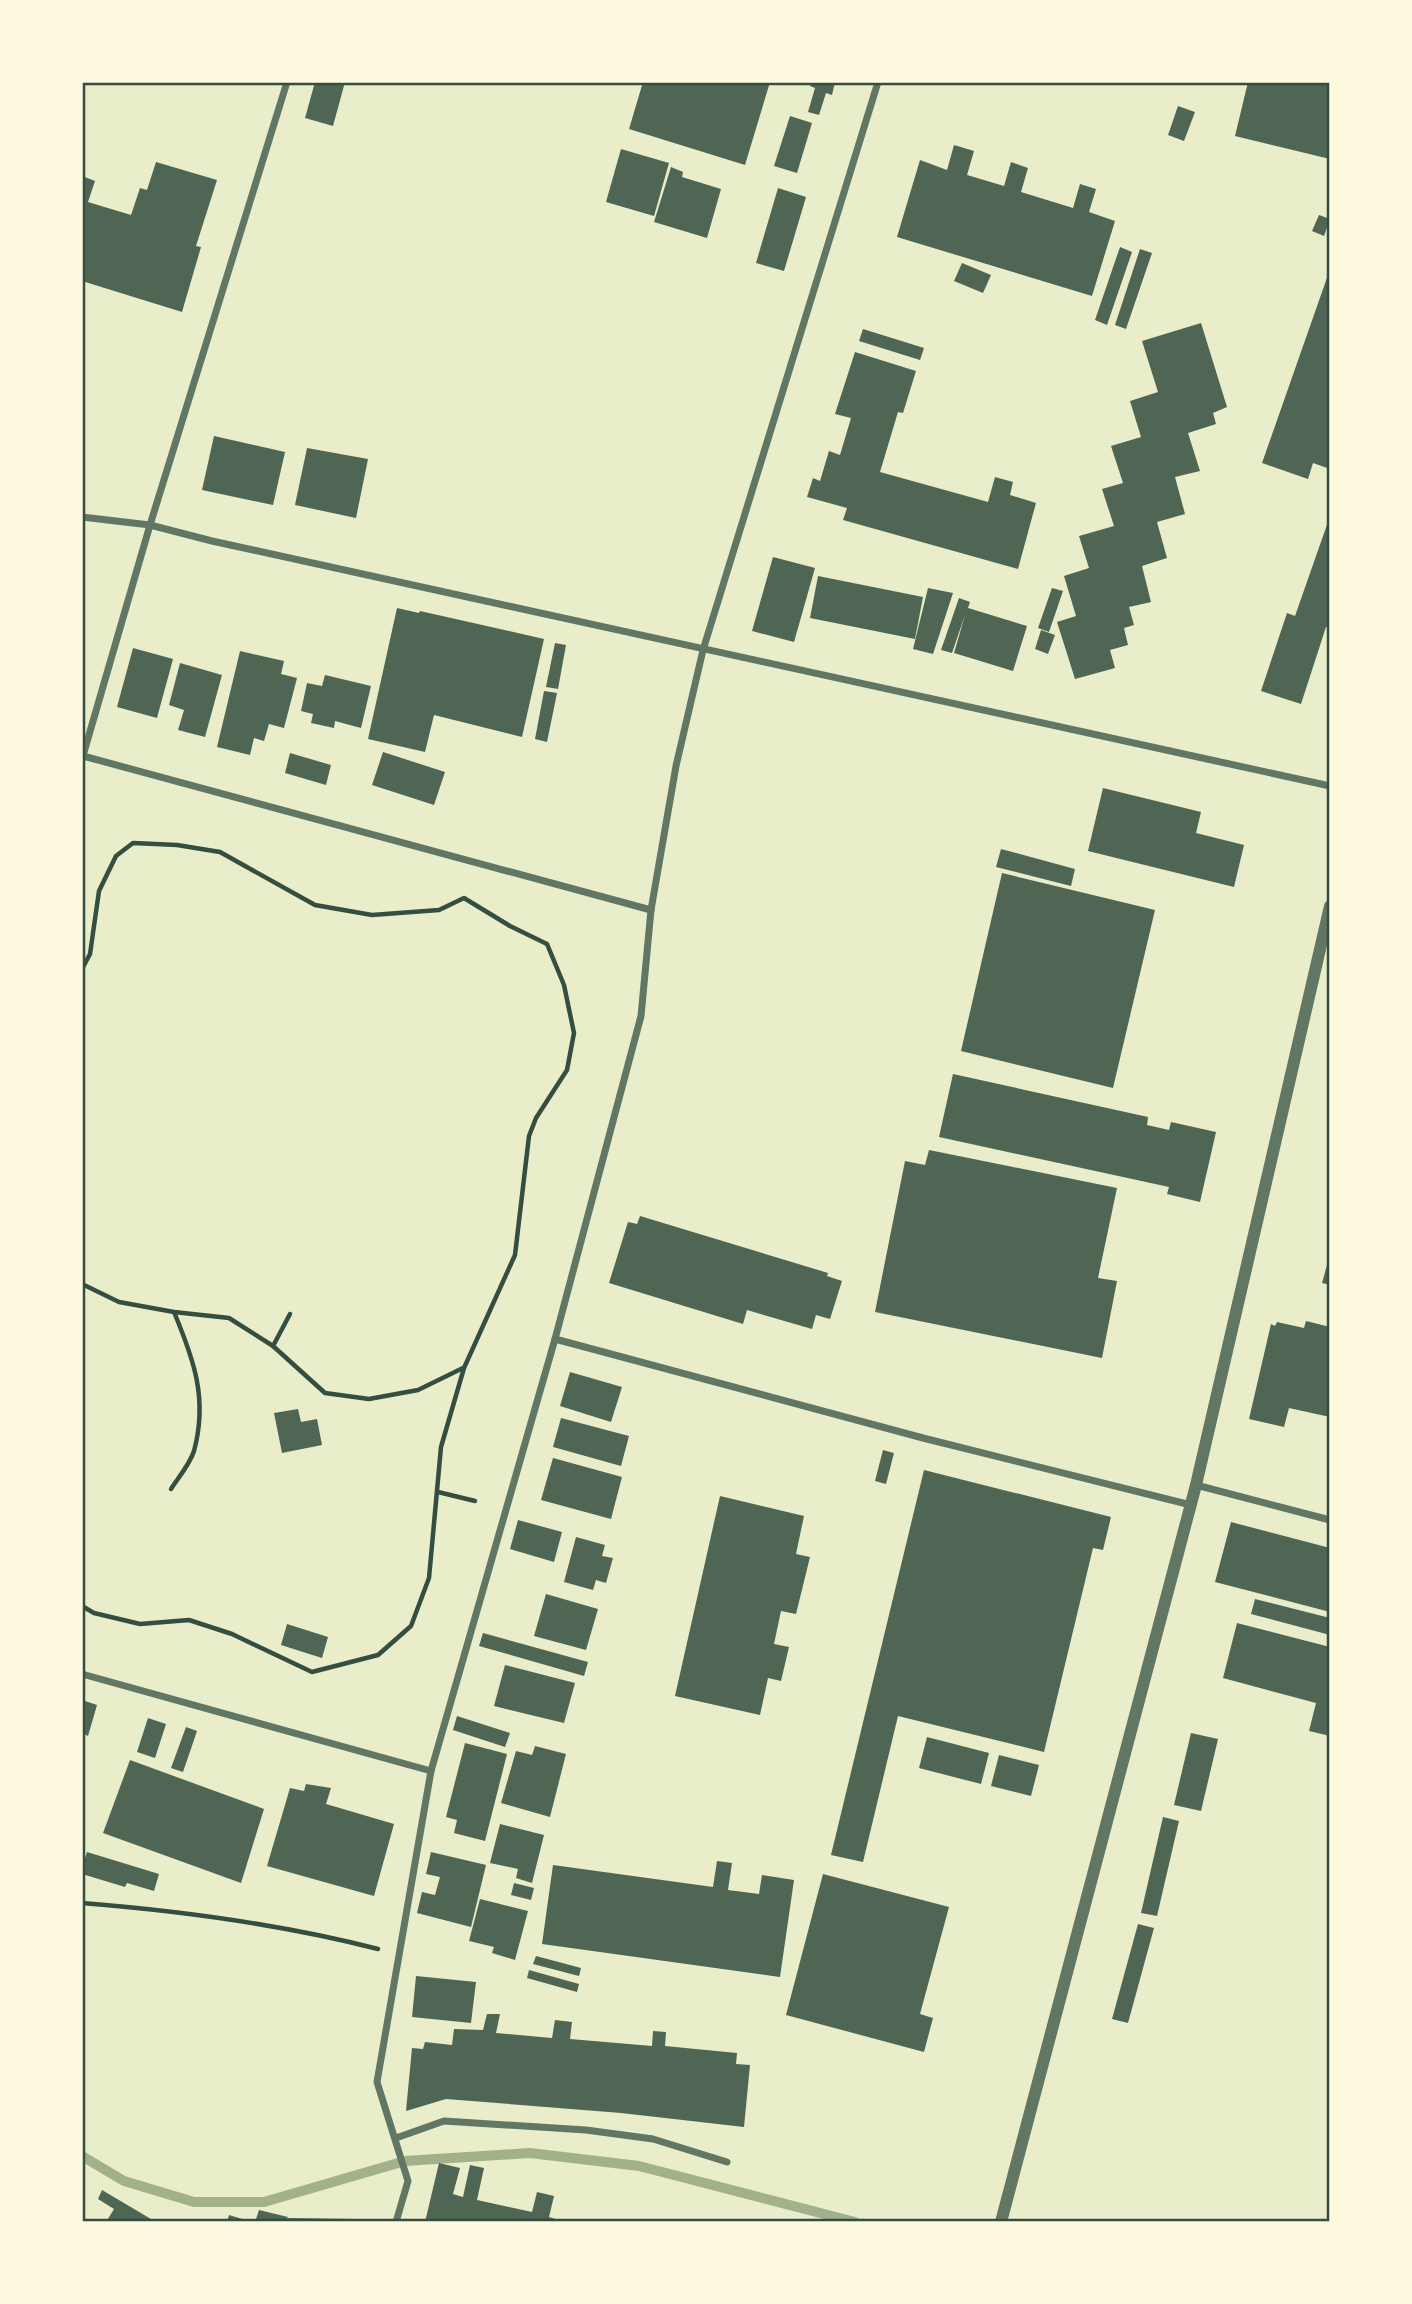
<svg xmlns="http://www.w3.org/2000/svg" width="1412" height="2304" font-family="Arial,sans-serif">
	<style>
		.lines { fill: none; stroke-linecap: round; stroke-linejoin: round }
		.stream { stroke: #a3b18a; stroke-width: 10 }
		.building { fill: #4f6655 }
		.path { stroke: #344e41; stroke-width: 4.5 }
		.minor { stroke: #617663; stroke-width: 7 }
		.tertiary { stroke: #617663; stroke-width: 12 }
		.neatline { fill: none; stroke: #344e41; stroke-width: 2.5 }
	</style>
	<rect width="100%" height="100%" fill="#e9edc9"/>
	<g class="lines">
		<polyline class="stream" points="82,2156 124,2181 194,2202 264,2202 405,2161 530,2153 639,2166 855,2222"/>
	</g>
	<g class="building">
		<polygon points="315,82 345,82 333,126 305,118"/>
		<polygon points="643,82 770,82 745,165 629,129"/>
		<polygon points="811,82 835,82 832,95 826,93 819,115 808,112 815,88 810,86"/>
		<polygon points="1248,82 1330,82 1330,159 1235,136"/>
		<polygon points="1178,106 1195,112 1184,141 1168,135"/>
		<polygon points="790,116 812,123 797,173 774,166"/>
		<polygon points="954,145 974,151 967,175 1004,186 1011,162 1028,168 1021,192 1073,208 1080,184 1096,189 1089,212 1115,221 1092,296 897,237 920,160 947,170"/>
		<polygon points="621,149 669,163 654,216 606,202"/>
		<polygon points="156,162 217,180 196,246 201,247 182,312 82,281 82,176 95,181 88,202 131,215 140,188 147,190"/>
		<polygon points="671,167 683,172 682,177 721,189 707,238 654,222"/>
		<polygon points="778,188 806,197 784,271 756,263"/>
		<polygon points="1319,215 1330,219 1324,236 1312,231"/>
		<polygon points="1120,247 1132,252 1107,325 1095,320"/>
		<polygon points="1140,249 1152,253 1126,329 1115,325"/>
		<polygon points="962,263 991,275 983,293 954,281"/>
		<polygon points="1329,272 1330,469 1313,463 1308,479 1262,463"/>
		<polygon points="1201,323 1227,407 1213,413 1216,424 1188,433 1200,471 1175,477 1185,514 1157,522 1167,558 1142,566 1151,602 1129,607 1134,625 1124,628 1128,645 1110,650 1115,668 1075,679 1057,622 1076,616 1064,576 1089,568 1079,536 1114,526 1102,489 1123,483 1111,446 1141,437 1130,401 1158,392 1142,341"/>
		<polygon points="863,329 924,348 920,360 859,341"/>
		<polygon points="855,352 916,371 903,413 898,412 880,472 988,502 995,477 1013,482 1010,495 1036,503 1018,569 843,520 847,508 807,497 813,478 820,481 829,451 840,455 851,418 835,414"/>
		<polygon points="214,436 285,452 273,505 202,490"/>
		<polygon points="307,448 368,459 356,518 295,505"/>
		<polygon points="1329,519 1330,628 1326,627 1301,704 1261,691 1287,613 1295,616"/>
		<polygon points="773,557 815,568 794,642 752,631"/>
		<polygon points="818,576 923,597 915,639 810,618"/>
		<polygon points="928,588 953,593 933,654 913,649"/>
		<polygon points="1052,588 1063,591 1049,632 1038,628"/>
		<polygon points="959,598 970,602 968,608 1027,626 1013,671 954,653 965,615 952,653 941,650"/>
		<polygon points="397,608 419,613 420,611 544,639 522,737 434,715 425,752 368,739"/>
		<polygon points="1041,630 1055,635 1048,654 1035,649"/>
		<polygon points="555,643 566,645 558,689 546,687"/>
		<polygon points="133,648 173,659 157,718 117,707"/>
		<polygon points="240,651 284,661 281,674 297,678 284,728 269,724 264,741 254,738 250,755 217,747"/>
		<polygon points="180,663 222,675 205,737 178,730 184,710 169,705"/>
		<polygon points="325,675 371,686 361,728 335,721 334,728 311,723 313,714 301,711 307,683 322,686"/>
		<polygon points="544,691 557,693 547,742 535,739"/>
		<polygon points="383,752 445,772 434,805 372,785"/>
		<polygon points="290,753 331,765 326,785 285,773"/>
		<polygon points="1103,788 1201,812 1196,833 1244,845 1234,887 1088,851"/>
		<polygon points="1001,849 1075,869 1071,886 996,867"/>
		<polygon points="1002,873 1155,910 1113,1088 961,1051"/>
		<polygon points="953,1074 1148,1117 1147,1125 1169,1130 1171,1122 1216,1132 1200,1202 1167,1194 1169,1187 939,1137"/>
		<polygon points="929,1150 1117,1188 1098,1278 1117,1281 1102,1358 875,1312 905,1161 925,1165"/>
		<polygon points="640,1216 828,1273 827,1276 842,1281 830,1319 816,1315 812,1329 747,1310 743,1324 609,1283 628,1222 637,1224"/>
		<polygon points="1329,1258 1330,1258 1330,1285 1322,1283"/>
		<polygon points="1306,1321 1330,1327 1330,1417 1289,1408 1284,1427 1249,1419 1271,1324 1275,1326 1277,1322 1304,1328"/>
		<polygon points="570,1372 622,1387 611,1422 560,1406"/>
		<polygon points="298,1409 301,1422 317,1419 322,1445 282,1453 274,1413"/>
		<polygon points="561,1418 629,1436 621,1466 553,1447"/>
		<polygon points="883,1450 894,1453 886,1484 875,1481"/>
		<polygon points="553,1458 622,1477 611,1519 541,1500"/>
		<polygon points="924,1470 1111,1517 1103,1550 1093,1548 1044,1752 898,1716 863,1862 831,1855"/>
		<polygon points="720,1496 804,1516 796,1554 810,1557 796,1614 781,1611 774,1644 789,1647 781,1681 768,1678 760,1715 675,1696"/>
		<polygon points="518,1520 562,1532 554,1562 510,1549"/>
		<polygon points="1231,1522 1330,1548 1330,1612 1215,1582"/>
		<polygon points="576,1537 605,1545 602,1556 613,1558 606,1583 596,1580 593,1590 564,1582"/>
		<polygon points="546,1594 598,1609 586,1650 534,1636"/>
		<polygon points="1255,1599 1330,1618 1330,1635 1251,1614"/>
		<polygon points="1237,1623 1330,1647 1330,1736 1309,1731 1316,1703 1223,1678"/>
		<polygon points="287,1624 328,1637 322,1658 281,1645"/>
		<polygon points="483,1633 588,1662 584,1676 479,1646"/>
		<polygon points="505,1665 575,1683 564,1723 494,1706"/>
		<polygon points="82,1700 97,1705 88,1736 82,1733"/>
		<polygon points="457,1716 510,1733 505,1747 453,1730"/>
		<polygon points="148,1718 166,1724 155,1758 137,1752"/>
		<polygon points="186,1727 197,1731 183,1772 171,1768"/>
		<polygon points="1191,1733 1218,1739 1201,1811 1174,1805"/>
		<polygon points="927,1737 989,1753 981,1784 919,1768"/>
		<polygon points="465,1743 507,1754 485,1841 454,1833 457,1820 446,1817"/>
		<polygon points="535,1746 566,1754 550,1817 501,1803 516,1751 532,1755"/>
		<polygon points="999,1755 1039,1765 1031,1796 991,1786"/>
		<polygon points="130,1760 264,1809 241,1883 103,1833"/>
		<polygon points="306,1784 331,1788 326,1804 394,1824 374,1896 267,1866 290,1788 304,1791"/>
		<polygon points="1163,1817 1179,1821 1157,1916 1141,1913"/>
		<polygon points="500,1824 544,1835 532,1883 516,1878 518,1869 490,1863"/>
		<polygon points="87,1852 159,1874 154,1891 127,1883 125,1887 82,1874 82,1860 84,1861"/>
		<polygon points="431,1852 486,1865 471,1927 417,1913 422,1892 435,1895 440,1877 426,1874"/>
		<polygon points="717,1861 732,1863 728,1890 759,1894 762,1875 794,1880 780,1977 542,1944 553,1865 713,1887"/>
		<polygon points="823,1874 949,1907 920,2014 933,2018 924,2052 786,2015"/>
		<polygon points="514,1883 534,1888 531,1900 511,1895"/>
		<polygon points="480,1899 528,1911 515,1960 492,1953 494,1947 469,1941"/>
		<polygon points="1138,1924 1154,1928 1128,2023 1112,2019"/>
		<polygon points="536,1956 581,1968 579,1976 533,1964"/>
		<polygon points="529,1970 579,1984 577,1992 527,1978"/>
		<polygon points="416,1976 476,1982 471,2023 412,2017"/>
		<polygon points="487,2014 500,2014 496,2033 552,2038 555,2020 572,2022 570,2039 652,2046 653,2031 666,2032 665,2046 737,2053 736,2064 750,2065 744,2127 621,2113 446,2099 406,2111 412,2048 423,2049 425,2042 452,2045 454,2029 483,2030"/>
		<polygon points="439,2163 460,2168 453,2194 463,2197 470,2165 484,2168 477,2200 532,2212 537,2192 554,2196 549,2217 565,2222 425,2222"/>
		<polygon points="102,2190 156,2222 106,2222 114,2209 98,2199"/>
		<polygon points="259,2210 288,2217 286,2222 255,2222"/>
		<polygon points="229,2215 249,2221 249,2222 227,2222"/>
		<polygon points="288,2218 352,2219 352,2222 287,2222"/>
	</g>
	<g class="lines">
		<g class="path">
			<polyline points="82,969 90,954 99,891 116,856 133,843 177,845 220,852 315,905 372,915 439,910 464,898 510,926 547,944 564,985 574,1033 567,1070 536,1118 529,1136 515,1255 464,1368 441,1447 429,1578 411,1626 378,1655 312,1672 232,1634 189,1620 140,1624 94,1613 82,1606"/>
			<polyline points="82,1284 119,1302 174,1312 229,1318 273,1346 325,1393 369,1399 418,1390 463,1368"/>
			<polyline points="273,1346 290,1314"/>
			<path d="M171,1489C178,1478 190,1464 194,1451C208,1399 194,1360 174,1312"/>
			<polyline points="438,1492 475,1501"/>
			<path d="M82,1903C182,1911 281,1924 378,1949"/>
		</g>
		<g class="minor">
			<polyline points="82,517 150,525 212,541 1330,786"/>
			<polyline points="83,756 651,910"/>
			<polyline points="82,759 150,525 287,82"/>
			<polyline points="555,1339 923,1438 1191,1505"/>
			<polyline points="1196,1485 1330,1520"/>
			<polyline points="82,1674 431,1771"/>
			<polyline points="396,2138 444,2121 586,2130 653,2139 727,2162"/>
			<polyline points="396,2222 408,2181 377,2082 431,1771 555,1339 641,1016 651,910 676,766 703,650 878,82"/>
		</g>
		<polyline class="tertiary" points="1001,2222 1196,1485 1330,906"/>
	</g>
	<rect width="1412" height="2304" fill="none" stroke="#fefae0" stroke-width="168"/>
	<rect x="84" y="84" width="1244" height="2136" class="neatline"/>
</svg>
